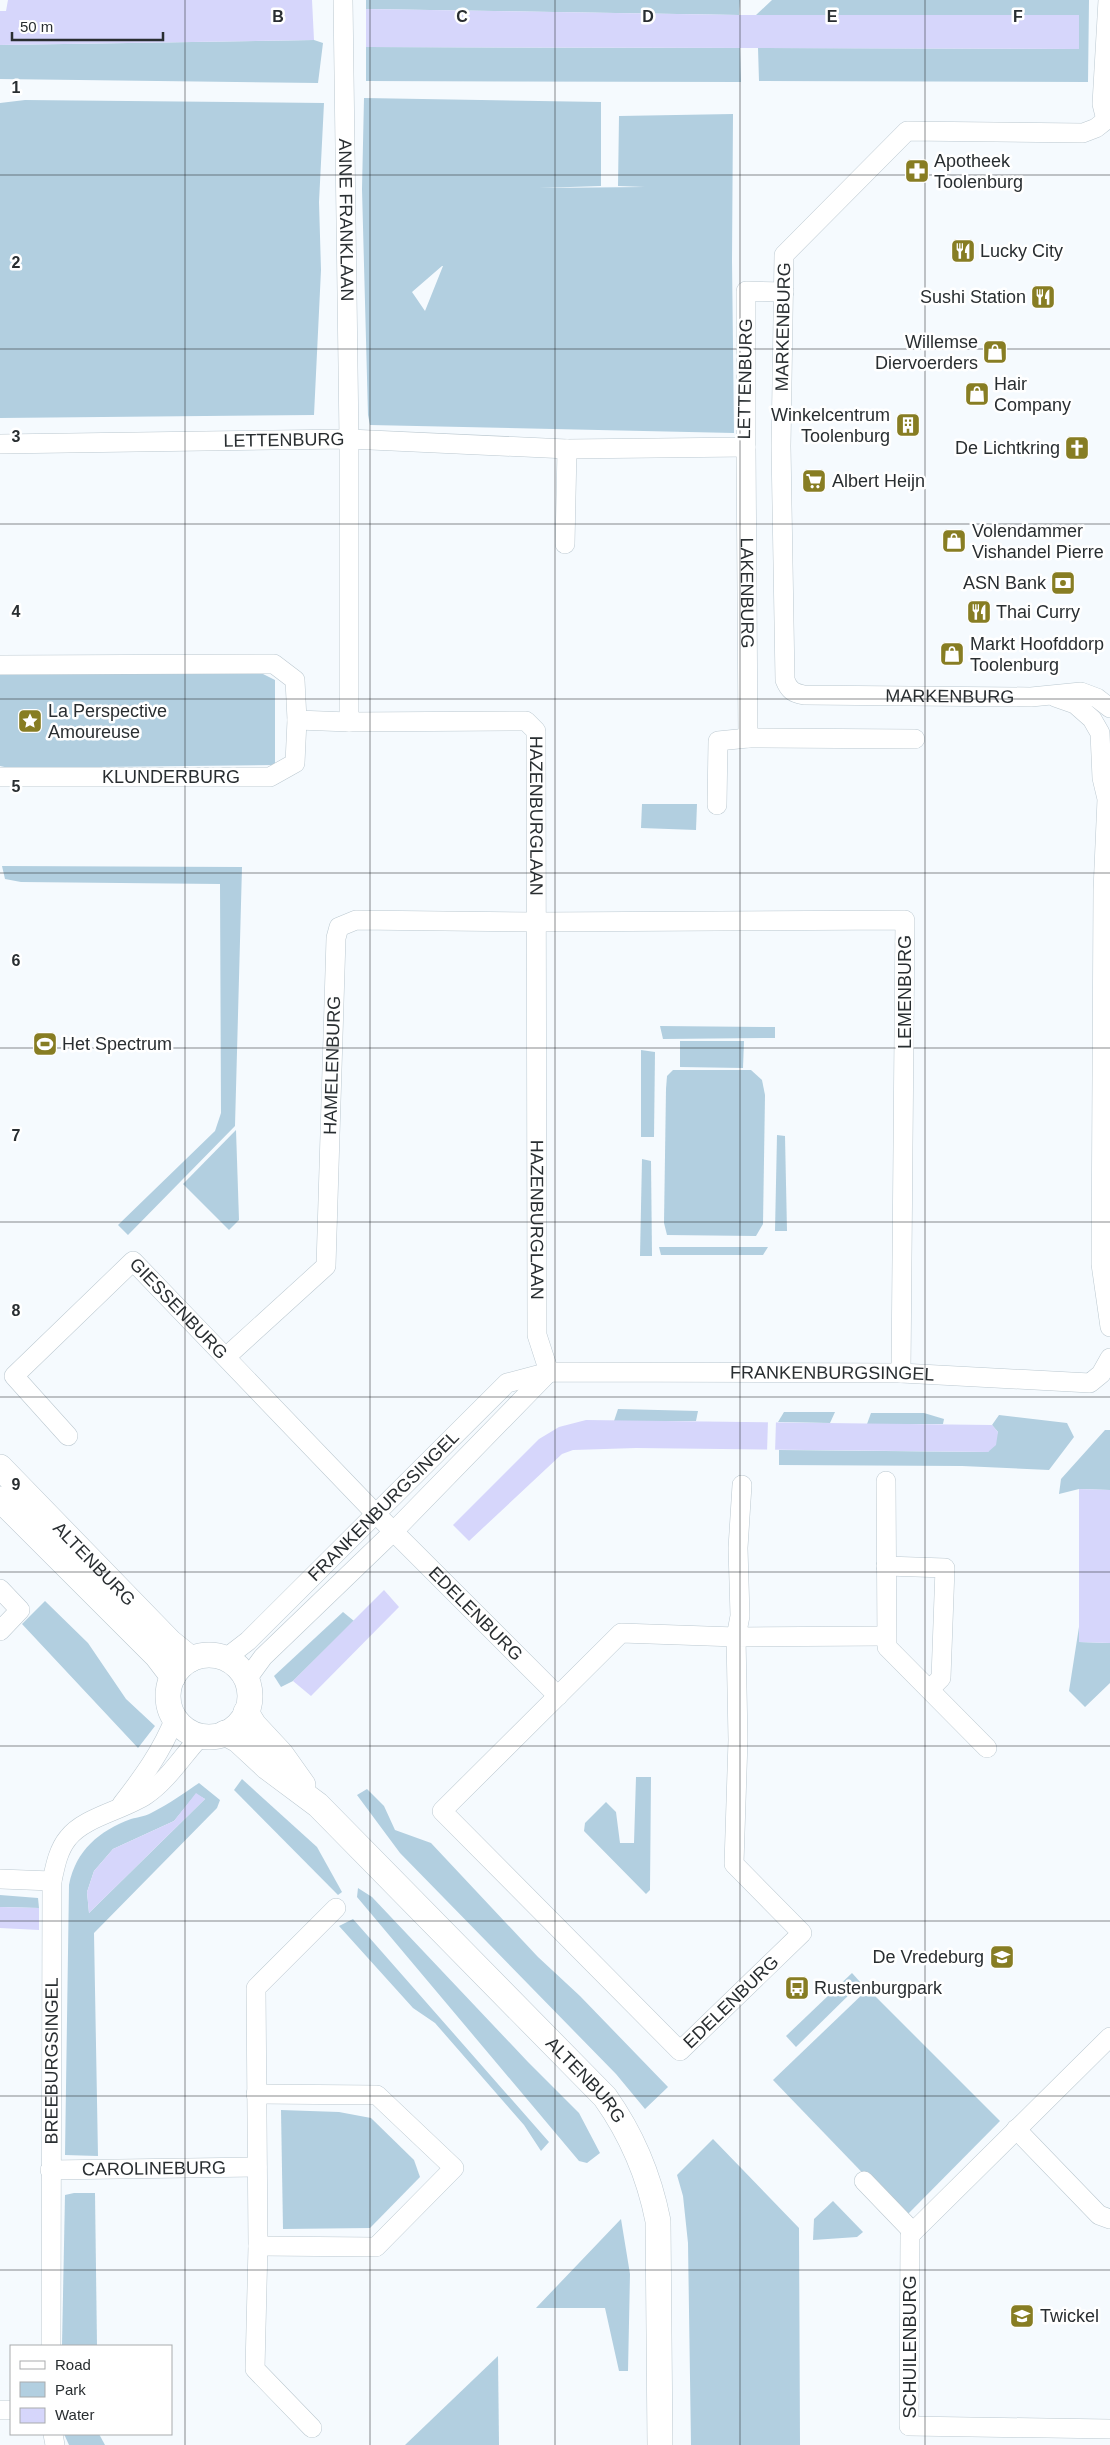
<svg xmlns="http://www.w3.org/2000/svg" width="1110" height="2445" font-family="Arial,sans-serif">
	<style>
		.green { fill: #b2cfe0; fill-rule: evenodd }
		.water { fill: #d6d6fb }
		.pier { fill: #f5fafe }
		.lines { fill: none; stroke-linecap: round; stroke-linejoin: round }
		.minor-casing { stroke: #bbc8d0; stroke-width: 20 }
		.major-casing { stroke: #bbc8d0; stroke-width: 26 }
		.minor { stroke: #fff; stroke-width: 19 }
		.major { stroke: #fff; stroke-width: 25 }
		.grid { fill: none; stroke: #292e31; stroke-width: 1; stroke-opacity: 0.55 }
		.labels { text-anchor: middle; dominant-baseline: central; stroke-width: 5; stroke-linejoin: round; paint-order: stroke }
		.poi-label { font-size: 18px; fill: #292e31; stroke: #fff; text-anchor: start }
		.street-label { font-size: 18px; fill: #292e31; stroke: #fff }
		.grid-label { font-size: 16px; text-anchor: middle; font-weight: bold; fill: #292e31; stroke: #fff; stroke-width: 5; stroke-linejoin: round; paint-order: stroke }
	</style>
	<rect width="100%" height="100%" fill="#f5fafe"/>
	<g class="green">
		<polygon points="366,0 740,0 739,15 366,9"/>
		<polygon points="772,0 1089,0 1088,82 759,81 758,48 1079,49 1079,15 756,15"/>
		<polygon points="314,40 323,43 318,83 0,79 0,45"/>
		<polygon points="366,47 740,48 741,82 366,81"/>
		<path d="M364,98L601,102V186L539,188L645,187L618,186L619,116L733,114L732,261L734,433L370,425L368,415L362,189ZM442,266H443L425,311L412,292Z"/>
		<polygon points="25,100 324,103 319,202 321,270 314,415 0,418 0,103"/>
		<polygon points="0,671 261,673 275,680 275,765 9,768 0,766"/>
		<polygon points="642,804 697,804 696,830 641,828"/>
		<polygon points="2,866 242,867 235,1126 128,1235 118,1225 215,1131 221,1113 220,884 21,882 5,879"/>
		<polygon points="660,1026 775,1027 775,1038 663,1039"/>
		<polygon points="680,1041 744,1041 743,1068 680,1067"/>
		<polygon points="641,1050 655,1052 654,1137 641,1137"/>
		<polygon points="673,1070 751,1070 762,1080 765,1095 763,1224 756,1236 667,1235 664,1223 666,1089 667,1076"/>
		<polygon points="236,1130 239,1220 229,1230 183,1184"/>
		<polygon points="777,1135 785,1136 787,1231 775,1231"/>
		<polygon points="642,1159 651,1161 652,1256 640,1256"/>
		<polygon points="659,1247 768,1247 763,1255 661,1255"/>
		<polygon points="618,1409 698,1411 696,1421 614,1421"/>
		<polygon points="784,1412 835,1412 830,1423 778,1422"/>
		<polygon points="871,1413 924,1413 944,1419 943,1424 867,1424"/>
		<polygon points="999,1415 1067,1423 1074,1437 1049,1470 962,1466 779,1465 779,1450 988,1452 998,1432 992,1425"/>
		<polygon points="1105,1430 1110,1430 1110,1490 1079,1489 1059,1494 1061,1479"/>
		<polygon points="45,1601 88,1643 126,1699 155,1726 138,1748 22,1624"/>
		<polygon points="343,1612 354,1621 293,1681 281,1687 274,1676"/>
		<polygon points="1079,1627 1079,1642 1110,1643 1110,1683 1085,1707 1069,1691"/>
		<polygon points="636,1777 651,1777 650,1890 646,1894 584,1831 585,1823 606,1802 616,1812 620,1843 634,1843"/>
		<polygon points="242,1779 317,1847 342,1892 338,1895 234,1790"/>
		<path d="M199,1783L220,1800L217,1808L94,1933L98,2156L65,2155L69,1885C76,1850 99,1831 131,1819C138,1817 147,1816 153,1812C169,1804 184,1793 199,1783ZM196,1794L205,1799L89,1913L87,1892L94,1871L113,1849L174,1821Z"/>
		<polygon points="367,1789 384,1806 395,1830 431,1843 538,1957 580,1996 668,2087 645,2109 616,2074 400,1853 357,1795"/>
		<polygon points="358,1888 372,1897 528,2062 579,2113 600,2153 587,2163 579,2161 357,1897"/>
		<polygon points="0,1895 38,1898 39,1908 0,1907"/>
		<polygon points="353,1919 549,2142 541,2151 524,2125 435,2023 413,2008 339,1926"/>
		<polygon points="852,1973 861,1983 796,2047 786,2036"/>
		<polygon points="868,1989 1000,2121 905,2217 773,2080"/>
		<polygon points="281,2110 339,2112 371,2118 414,2160 420,2177 370,2228 283,2229"/>
		<polygon points="713,2139 799,2228 800,2445 691,2445 688,2243 683,2196 677,2175"/>
		<polygon points="74,2193 95,2193 97,2346 62,2346 65,2195"/>
		<polygon points="833,2201 863,2232 857,2237 813,2240 814,2219"/>
		<polygon points="621,2219 630,2274 628,2371 619,2371 605,2308 536,2308"/>
		<polygon points="498,2356 499,2445 405,2445"/>
		<polygon points="64,2434 99,2434 105,2445 69,2445"/>
	</g>
	<g class="water">
		<polygon points="8,0 312,0 314,40 0,45 0,11 6,11"/>
		<polygon points="366,9 739,15 1079,15 1079,49 366,47"/>
		<polygon points="586,1420 992,1425 998,1432 996,1445 988,1452 636,1448 573,1450 562,1454 469,1541 453,1525 539,1439 559,1427"/>
		<polygon points="1079,1489 1110,1490 1110,1643 1079,1642"/>
		<polygon points="384,1590 399,1607 311,1696 293,1681"/>
		<polygon points="196,1793 205,1799 89,1913 87,1892 94,1871 113,1849 174,1821"/>
		<polygon points="0,1907 39,1908 39,1930 0,1928"/>
	</g>
	<polygon class="pier" points="768,1420 776,1420 775,1452 767,1452"/>
	<g class="lines">
		<defs>
			<g id="minor">
				<path id="s1" d="M343,0L349,439V722L526,721L536,731L537,1335L549,1372"/>
				<path id="s2" d="M1110,117L1096,128L1083,133L907,131L784,255L781,446L785,680C789,690 793,693 804,695L1031,697L1081,692L1097,698L1110,708"/>
				<polyline points="1106,120 1102,104 1108,0"/>
				<path id="s3" d="M0,444L349,439L567,449L746,447V291L784,292"/>
				<path id="s4" d="M746,447L748,738"/>
				<polyline points="565,544 567,449"/>
				<polyline points="0,665 274,664 295,680 297,720 295,763 270,777 0,777"/>
				<polyline points="1055,697 1075,704 1092,719 1100,733 1102,778 1107,799 1103,890 1101,1264 1110,1327"/>
				<polyline points="297,720 349,722"/>
				<polyline points="717,805 718,741 748,738 915,739"/>
				<path id="s5" d="M226,1357L326,1266L336,938L339,927L356,920L536,922L905,920L901,1373"/>
				<path id="s6" d="M68,1436L14,1376L133,1261L375,1513L558,1696"/>
				<polyline points="886,1481 887,1647 987,1748"/>
				<polyline points="742,1485 738,1548 740,1616 736,1637 738,1740 734,1864 802,1933 680,2051 442,1811 621,1633 736,1637 886,1636"/>
				<polyline points="886,1566 945,1568 941,1678 930,1689"/>
				<polyline points="0,1589 20,1610 0,1631"/>
				<path id="s7" d="M226,1658L248,1641L507,1383L549,1372L901,1373L1090,1383L1101,1374L1110,1358"/>
				<polyline points="247,1679 263,1657 394,1531 549,1372"/>
				<path d="M122,1804C143,1777 162,1751 175,1718"/>
				<polyline points="0,1879 52,1881"/>
				<polyline points="1110,2037 910,2235 909,2426 1110,2429"/>
				<polyline points="256,2094 377,2095 454,2168 376,2247 258,2246"/>
				<polyline points="1016,2129 1099,2215 1110,2219"/>
				<path id="s8" d="M50,2170L257,2167"/>
				<polyline points="864,2181 913,2232"/>
				<path id="s9" d="M51,2346L52,1881C55,1867 58,1850 68,1838C84,1817 124,1810 146,1795C168,1780 183,1755 201,1736"/>
				<polyline points="0,2410 11,2410"/>
				<polyline points="312,2428 255,2369 258,2246 256,1988 336,1908"/>
				<polyline points="53,2434 55,2445"/>
			</g>
			<g id="major">
				<path id="s10" d="M0,1467L170,1642L191,1659"/>
				<polyline points="0,1499 157,1656 173,1677"/>
				<circle cx="209" cy="1696" r="41"/>
				<polyline points="246,1712 254,1725 281,1754 303,1785"/>
				<path id="s11" d="M225,1733L238,1740L267,1767L318,1805L605,2097C632,2135 649,2175 658,2221L660,2445"/>
			</g>
		</defs>
		<use href="#minor" class="minor-casing"/>
		<use href="#major" class="major-casing"/>
		<use href="#minor" class="minor"/>
		<use href="#major" class="major"/>
	</g>
	<path class="grid" d="M185,0V2445M370,0V2445M555,0V2445M740,0V2445M925,0V2445M0,175H1110M0,349H1110M0,524H1110M0,699H1110M0,873H1110M0,1048H1110M0,1222H1110M0,1397H1110M0,1572H1110M0,1746H1110M0,1921H1110M0,2096H1110M0,2270H1110"/>
	<defs>
		<symbol id="pharmacy-square" viewBox="-11 -11 22 22"><rect x="-9" y="-9" width="18" height="18" rx="4" fill="#877d23" stroke="#fff"/><path d="M-2-6h4v4h4v4h-4v4h-4v-4h-4v-4h4Z" fill="#fff"/></symbol>
		<symbol id="restaurant-square" viewBox="-11 -11 22 22"><rect x="-9" y="-9" width="18" height="18" rx="4" fill="#877d23" stroke="#fff"/><path d="M-5-6h1v4h1v-4h1v4h1v-4h1v5L-1.5 .5V6h-2V.5L-5-1ZM5-6V6H3V1.5H1.5Q1.5-4 5-6Z" fill="#fff"/></symbol>
		<symbol id="shop-square" viewBox="-11 -11 22 22"><rect x="-9" y="-9" width="18" height="18" rx="4" fill="#877d23" stroke="#fff"/><path d="M-5-2.5h2.3a2.7 3.5 0 0 1 5.4 0H5L5.5 6h-11ZM-1.5-2.5h3a1.5 2.3 0 0 0-3 0Z" fill="#fff"/></symbol>
		<symbol id="building-square" viewBox="-11 -11 22 22"><rect x="-9" y="-9" width="18" height="18" rx="4" fill="#877d23" stroke="#fff"/><path d="M-4-6H4V6H1V3H-1V6H-4ZM-2.5-4.3h1.7v1.8h-1.7ZM.8-4.3h1.7v1.8H.8ZM-2.5-1h1.7V.8h-1.7ZM.8-1h1.7V.8H.8Z" fill="#fff"/></symbol>
		<symbol id="church-square" viewBox="-11 -11 22 22"><rect x="-9" y="-9" width="18" height="18" rx="4" fill="#877d23" stroke="#fff"/><path d="M-1.2-6h2.4v3.5h3.3v2.4h-3.3V6h-2.4V-.1h-3.3v-2.4h3.3Z" fill="#fff"/></symbol>
		<symbol id="supermarket-square" viewBox="-11 -11 22 22"><rect x="-9" y="-9" width="18" height="18" rx="4" fill="#877d23" stroke="#fff"/><path d="M-6-5.5h2.5l.6 2H6L4.5 2H-2.5L-4.4-4H-6ZM-1.5 3.2a1.3 1.3 0 1 0 .1 0ZM3 3.2a1.3 1.3 0 1 0 .1 0Z" fill="#fff"/></symbol>
		<symbol id="bank-square" viewBox="-11 -11 22 22"><rect x="-9" y="-9" width="18" height="18" rx="4" fill="#877d23" stroke="#fff"/><path d="M-6-4H6V4H-6ZM0-2.3a2.3 2.3 0 1 0 0 4.6a2.3 2.3 0 1 0 0-4.6Z" fill="#fff"/></symbol>
		<symbol id="sight-square" viewBox="-11 -11 22 22"><rect x="-9" y="-9" width="18" height="18" rx="4" fill="#877d23" stroke="#fff"/><path d="M0-6L1.8-2.2L6-1.7L2.9 1.2L3.7 5.4L0 3.3L-3.7 5.4L-2.9 1.2L-6-1.7L-1.8-2.2Z" fill="#fff"/></symbol>
		<symbol id="stadium-square" viewBox="-11 -11 22 22"><rect x="-9" y="-9" width="18" height="18" rx="4" fill="#877d23" stroke="#fff"/><path d="M0-5a6.5 5 0 1 0 0 10a6.5 5 0 1 0 0-10ZM-3.5-1.8h7v3.6h-7Z" fill="#fff"/></symbol>
		<symbol id="school-square" viewBox="-11 -11 22 22"><rect x="-9" y="-9" width="18" height="18" rx="4" fill="#877d23" stroke="#fff"/><path d="M0-5L7-2L0 1L-7-2ZM-4 1L0 2.5L4 1V4Q0 6-4 4Z" fill="#fff"/></symbol>
		<symbol id="bus-square" viewBox="-11 -11 22 22"><rect x="-9" y="-9" width="18" height="18" rx="4" fill="#877d23" stroke="#fff"/><path d="M-5-6H5V4H4V6H2V4H-2V6H-4V4H-5ZM-3.5-4V0h7V-4ZM-3.5 1.2v1.5H-2V1.2ZM2 1.2v1.5H3.5V1.2Z" fill="#fff"/></symbol>
	</defs>
	<g fill-rule="evenodd">
		<use href="#pharmacy-square" x="903" y="157" width="28" height="28"/>
		<use href="#restaurant-square" x="949" y="237" width="28" height="28"/>
		<use href="#restaurant-square" x="1029" y="283" width="28" height="28"/>
		<use href="#shop-square" x="981" y="338" width="28" height="28"/>
		<use href="#shop-square" x="963" y="380" width="28" height="28"/>
		<use href="#building-square" x="894" y="411" width="28" height="28"/>
		<use href="#church-square" x="1063" y="434" width="28" height="28"/>
		<use href="#supermarket-square" x="800" y="467" width="28" height="28"/>
		<use href="#shop-square" x="940" y="527" width="28" height="28"/>
		<use href="#bank-square" x="1049" y="569" width="28" height="28"/>
		<use href="#restaurant-square" x="965" y="598" width="28" height="28"/>
		<use href="#shop-square" x="938" y="640" width="28" height="28"/>
		<use href="#sight-square" x="16" y="707" width="28" height="28"/>
		<use href="#stadium-square" x="31" y="1030" width="28" height="28"/>
		<use href="#school-square" x="988" y="1943" width="28" height="28"/>
		<use href="#bus-square" x="783" y="1974" width="28" height="28"/>
		<use href="#school-square" x="1008" y="2302" width="28" height="28"/>
	</g>
	<g class="labels">
		<g class="poi-label">
			<text x="934" y="161">Apotheek<tspan x="934" dy="21">Toolenburg</tspan></text>
			<text x="980" y="251">Lucky City</text>
			<text x="1026" y="297" text-anchor="end">Sushi Station</text>
			<text x="978" y="342" text-anchor="end">Willemse<tspan x="978" dy="21">Diervoerders</tspan></text>
			<text x="994" y="384">Hair<tspan x="994" dy="21">Company</tspan></text>
			<text x="890" y="415" text-anchor="end">Winkelcentrum<tspan x="890" dy="21">Toolenburg</tspan></text>
			<text x="1060" y="448" text-anchor="end">De Lichtkring</text>
			<text x="832" y="481">Albert Heijn</text>
			<text x="972" y="531">Volendammer<tspan x="972" dy="21">Vishandel Pierre</tspan></text>
			<text x="1046" y="583" text-anchor="end">ASN Bank</text>
			<text x="996" y="612">Thai Curry</text>
			<text x="970" y="644">Markt Hoofddorp<tspan x="970" dy="21">Toolenburg</tspan></text>
			<text x="48" y="711">La Perspective<tspan x="48" dy="21">Amoureuse</tspan></text>
			<text x="62" y="1044">Het Spectrum</text>
			<text x="984" y="1957" text-anchor="end">De Vredeburg</text>
			<text x="814" y="1988">Rustenburgpark</text>
			<text x="1040" y="2316">Twickel</text>
		</g>
		<g class="street-label">
			<text stroke="none"><textPath href="#s1" startOffset="220">ANNE FRANKLAAN</textPath></text>
			<text transform="translate(783 327) rotate(-89)">MARKENBURG</text>
			<text transform="translate(745 379) rotate(-89)">LETTENBURG</text>
			<text stroke="none"><textPath href="#s3" startOffset="284">LETTENBURG</textPath></text>
			<text stroke="none"><textPath href="#s4" startOffset="146">LAKENBURG</textPath></text>
			<text stroke="none"><textPath href="#s2" startOffset="979">MARKENBURG</textPath></text>
			<text x="171" y="777">KLUNDERBURG</text>
			<text stroke="none"><textPath href="#s1" startOffset="998">HAZENBURGLAAN</textPath></text>
			<text transform="translate(905 992) rotate(-90)">LEMENBURG</text>
			<text stroke="none"><textPath href="#s5" startOffset="336">HAMELENBURG</textPath></text>
			<text stroke="none"><textPath href="#s1" startOffset="1402">HAZENBURGLAAN</textPath></text>
			<text stroke="none"><textPath href="#s6" startOffset="312">GIESSENBURG</textPath></text>
			<text stroke="none"><textPath href="#s7" startOffset="720">FRANKENBURGSINGEL</textPath></text>
			<text stroke="none"><textPath href="#s7" startOffset="219">FRANKENBURGSINGEL</textPath></text>
			<text stroke="none"><textPath href="#s10" startOffset="135">ALTENBURG</textPath></text>
			<text stroke="none"><textPath href="#s6" startOffset="738">EDELENBURG</textPath></text>
			<text transform="translate(731 2002) rotate(-44)">EDELENBURG</text>
			<text stroke="none"><textPath href="#s9" startOffset="285">BREEBURGSINGEL</textPath></text>
			<text stroke="none"><textPath href="#s11" startOffset="502">ALTENBURG</textPath></text>
			<text stroke="none"><textPath href="#s8" startOffset="104">CAROLINEBURG</textPath></text>
			<text transform="translate(910 2347) rotate(-90)">SCHUILENBURG</text>
		</g>
	</g>
	<g class="grid-label">
		<text x="278" y="22">B</text>
		<text x="462" y="22">C</text>
		<text x="648" y="22">D</text>
		<text x="832" y="22">E</text>
		<text x="1018" y="22">F</text>
		<text x="16" y="93">1</text>
		<text x="16" y="268">2</text>
		<text x="16" y="442">3</text>
		<text x="16" y="617">4</text>
		<text x="16" y="792">5</text>
		<text x="16" y="966">6</text>
		<text x="16" y="1141">7</text>
		<text x="16" y="1316">8</text>
		<text x="16" y="1490">9</text>
	</g>
	<rect x="10" y="2345" width="162" height="90" fill="#ffffff" stroke="#a9abad"/>
	<rect x="20" y="2361" width="25" height="8" fill="#ffffff" stroke="#a9abad"/>
	<text x="55" y="2370" font-size="15" fill="#292e31">Road</text>
	<rect x="20" y="2382" width="25" height="15" fill="#b2cfe0" stroke="#a9abad"/>
	<text x="55" y="2395" font-size="15" fill="#292e31">Park</text>
	<rect x="20" y="2408" width="25" height="15" fill="#d6d6fb" stroke="#a9abad"/>
	<text x="55" y="2420" font-size="15" fill="#292e31">Water</text>
	<path d="M12 32v8h151v-8" fill="none" stroke="#292e31" stroke-width="2.5"/>
	<text x="20" y="32" font-size="15" fill="#292e31" stroke="#ffffff" stroke-width="4" paint-order="stroke">50 m</text>
</svg>
